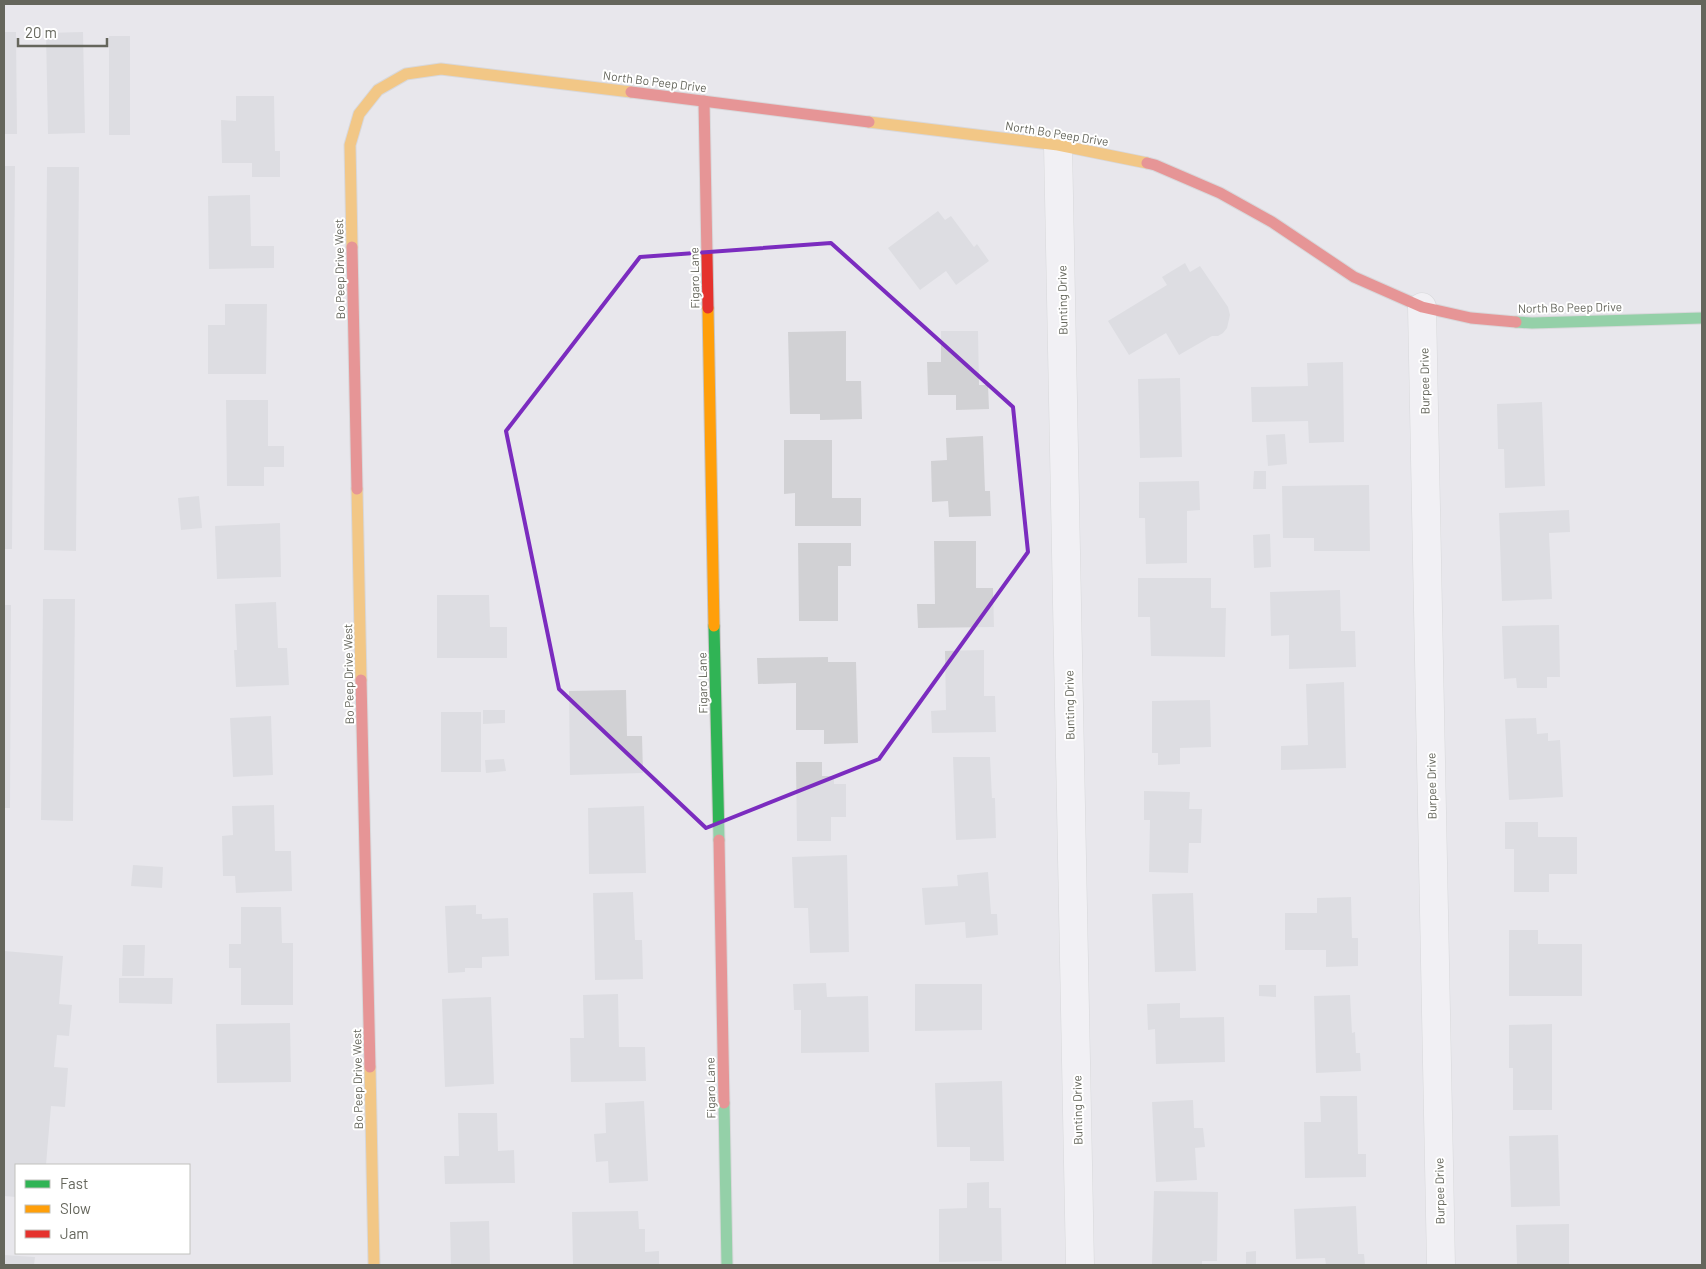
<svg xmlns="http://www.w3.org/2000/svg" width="1706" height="1269" font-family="Barlow,sans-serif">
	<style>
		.building { fill: #d1d1d4 }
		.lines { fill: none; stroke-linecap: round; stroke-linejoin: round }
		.street-casing { stroke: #c6c6c5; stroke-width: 29 }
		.fast-casing { stroke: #c6c5c4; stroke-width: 13 }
		.slow-casing { stroke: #c6c5c4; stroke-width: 13 }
		.jam-casing { stroke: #c6c5c4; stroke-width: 13 }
		.street { stroke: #fcfbfc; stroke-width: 28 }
		.fast { stroke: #30b455; stroke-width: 11 }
		.slow { stroke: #ff9f0a; stroke-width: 11 }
		.jam { stroke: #e5322d; stroke-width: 11 }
		.marked { fill: none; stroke: #7b2cbf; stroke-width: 4; stroke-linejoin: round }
		.labels { text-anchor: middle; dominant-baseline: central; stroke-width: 4; stroke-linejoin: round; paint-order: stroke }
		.street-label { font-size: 12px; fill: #65665c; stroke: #fff }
	</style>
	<rect width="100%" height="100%" fill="#e8e7ec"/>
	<g class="building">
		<polygon points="4,32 16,32 17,134 4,134"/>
		<polygon points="83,32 85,133 48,134 46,33"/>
		<rect x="109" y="36" width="21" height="99"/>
		<polygon points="236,96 274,96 275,151 280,151 280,177 252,177 252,163 222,163 221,120 236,121"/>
		<polygon points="4,166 15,166 12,549 4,549"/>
		<polygon points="47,167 79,167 76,551 44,550"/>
		<polygon points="250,195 251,246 274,246 274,268 209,269 208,196"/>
		<polygon points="938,211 945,220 951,216 974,247 977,244 989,261 956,285 946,271 920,290 888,248"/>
		<polygon points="1185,263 1190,272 1200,266 1228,307 1230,315 1227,328 1223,333 1218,336 1212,336 1179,355 1166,333 1129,355 1108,321 1167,285 1162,277"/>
		<polygon points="225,304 267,304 266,374 208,374 208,325 225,325"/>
		<polygon points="846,331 846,381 861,381 862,419 820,420 820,414 790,414 788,332"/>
		<polygon points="941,331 978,331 979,385 988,385 989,409 956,410 956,395 928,395 927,362 941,362"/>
		<polygon points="1343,362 1344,442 1309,443 1308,421 1252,422 1251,387 1308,386 1307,363"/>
		<polygon points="1180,378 1182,457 1140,458 1138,379"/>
		<polygon points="226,400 268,400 268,446 284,446 284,467 264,467 264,486 227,486"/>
		<polygon points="1542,402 1545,486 1505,488 1504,449 1498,449 1497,404"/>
		<polygon points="1285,434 1287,464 1268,466 1266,435"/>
		<polygon points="983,436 985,491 990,491 991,516 949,517 948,501 932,502 931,461 947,460 946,438"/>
		<polygon points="784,440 832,440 832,498 861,498 861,526 795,526 795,493 784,494"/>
		<polygon points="1254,471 1266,471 1266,489 1253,489"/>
		<polygon points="1199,481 1200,510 1187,511 1187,563 1146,564 1145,518 1139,518 1139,482"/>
		<polygon points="1369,485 1370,551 1314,551 1314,538 1283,538 1282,486"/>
		<polygon points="199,496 202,528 181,530 178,498"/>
		<polygon points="1569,510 1570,532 1549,533 1552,599 1502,601 1499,513"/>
		<polygon points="280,523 281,577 217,579 215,526"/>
		<polygon points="1270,534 1271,567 1254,568 1253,535"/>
		<polygon points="934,541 976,541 976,588 993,588 994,627 918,628 917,604 935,604"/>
		<polygon points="798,543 851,543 851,566 838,566 838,621 799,621"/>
		<polygon points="1138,578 1211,578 1211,608 1226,608 1225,657 1151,656 1150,617 1138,617"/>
		<polygon points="1340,590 1341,631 1355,631 1356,667 1289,669 1289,635 1271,636 1270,592"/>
		<polygon points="437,595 489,595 490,627 507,627 507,658 437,658"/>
		<polygon points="43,599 75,599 73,821 41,820"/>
		<polygon points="276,602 278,648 287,648 289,685 236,687 234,650 237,650 235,604"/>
		<polygon points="4,605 11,605 10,808 4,808"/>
		<polygon points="1559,625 1560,677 1547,677 1547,688 1517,688 1516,678 1504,679 1502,626"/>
		<polygon points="984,650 984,696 995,696 996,732 932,733 931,711 946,710 945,651"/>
		<polygon points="828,657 828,662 856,662 858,743 824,744 824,730 796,730 796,683 758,684 757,658"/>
		<polygon points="1344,682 1346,768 1281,770 1281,746 1308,745 1306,684"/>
		<polygon points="626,690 627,736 642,736 643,773 570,775 569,691"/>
		<polygon points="1210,700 1211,747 1180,748 1180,764 1158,765 1158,753 1152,753 1152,701"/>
		<polygon points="483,710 505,710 505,723 483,724"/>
		<rect x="441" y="712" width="40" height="60"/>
		<polygon points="271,716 273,775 233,777 230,718"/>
		<polygon points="1536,718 1537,734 1548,733 1548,741 1560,740 1563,797 1509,800 1505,719"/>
		<polygon points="953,757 990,757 992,798 995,798 996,838 956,840"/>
		<polygon points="504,759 506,771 486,773 485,760"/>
		<polygon points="796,762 822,762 822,776 834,776 834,784 846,784 846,817 831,817 831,841 797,841"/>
		<polygon points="1144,791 1190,792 1189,809 1202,809 1201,843 1189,843 1188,873 1149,872 1150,820 1144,820"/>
		<polygon points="274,805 275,851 291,851 292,891 236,893 235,876 223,876 222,836 233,835 232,806"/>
		<polygon points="644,806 646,873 589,874 588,808"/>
		<polygon points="1505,822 1538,822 1538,837 1577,837 1577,874 1549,874 1549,892 1514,892 1514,849 1505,849"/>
		<polygon points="847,855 849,952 810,953 808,908 794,908 792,857"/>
		<polygon points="133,865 163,867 162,888 131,886"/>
		<polygon points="988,872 991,914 997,914 998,935 966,938 965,922 925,925 922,888 958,886 957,875"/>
		<polygon points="633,892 635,940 642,940 643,979 595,980 593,893"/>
		<polygon points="1193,893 1196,971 1155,972 1152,894"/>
		<polygon points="1351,897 1352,938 1358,938 1358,966 1326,967 1326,950 1285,950 1285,913 1317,913 1317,898"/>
		<polygon points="476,905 476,914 482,914 482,919 508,918 509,956 482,957 482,968 465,968 465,972 448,973 445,906"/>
		<polygon points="241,907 281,907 282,943 293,943 293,1005 241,1005 241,968 229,968 229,944 241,944"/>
		<polygon points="1509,930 1538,930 1538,944 1582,944 1582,996 1509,996"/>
		<polygon points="123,945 145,945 144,976 122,976"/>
		<polygon points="4,951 63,956 59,1004 72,1005 69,1036 57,1035 54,1067 68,1068 65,1107 51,1106 46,1165 16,1165 16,1197 4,1196"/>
		<polygon points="119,978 173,978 172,1004 119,1003"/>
		<polygon points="826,983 827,997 868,996 869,1052 801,1053 801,1010 794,1010 793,984"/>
		<polygon points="915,984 982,984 982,1030 915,1031"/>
		<polygon points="1259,985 1276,985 1276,997 1259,996"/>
		<polygon points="618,994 619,1047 645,1047 646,1081 571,1082 570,1038 584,1038 583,995"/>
		<polygon points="1350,995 1352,1033 1355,1032 1356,1053 1360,1053 1361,1071 1316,1073 1314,996"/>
		<polygon points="491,997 494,1084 445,1087 442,999"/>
		<polygon points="1180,1003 1180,1018 1224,1017 1225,1062 1156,1064 1155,1029 1148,1030 1147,1004"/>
		<polygon points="290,1023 291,1082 217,1083 216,1024"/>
		<polygon points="1552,1024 1552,1110 1513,1110 1513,1068 1509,1068 1509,1025"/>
		<polygon points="1002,1081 1004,1161 970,1161 970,1147 937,1147 935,1083"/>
		<polygon points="1320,1096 1357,1096 1358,1154 1366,1154 1366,1177 1305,1178 1304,1122 1321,1122"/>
		<polygon points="1193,1100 1194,1128 1203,1128 1205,1147 1195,1148 1197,1180 1156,1182 1152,1102"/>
		<polygon points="644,1101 648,1181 609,1183 608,1161 596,1162 594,1134 606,1133 605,1103"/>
		<polygon points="458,1113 497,1113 498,1151 514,1150 515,1183 445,1184 444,1156 459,1156"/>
		<polygon points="1558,1135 1560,1206 1511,1207 1509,1136"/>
		<polygon points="989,1182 989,1208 1001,1208 1002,1261 939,1262 939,1209 967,1208 967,1183"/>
		<polygon points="1154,1191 1218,1192 1217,1261 1202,1261 1202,1265 1152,1264"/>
		<polygon points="1356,1206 1358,1254 1364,1254 1365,1265 1326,1265 1325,1258 1296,1259 1294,1209"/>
		<polygon points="638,1211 639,1229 645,1229 645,1252 659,1251 659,1265 573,1265 572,1212"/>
		<polygon points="489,1221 490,1265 451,1265 450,1222"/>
		<polygon points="1569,1224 1569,1265 1517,1265 1516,1225"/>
		<polygon points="1256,1251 1256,1265 1246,1265 1246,1252"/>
		<polygon points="4,1255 35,1257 34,1265 4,1265"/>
	</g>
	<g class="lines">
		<defs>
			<g id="street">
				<polyline points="1058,145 1080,1265"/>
				<polyline points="1422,307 1441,1265"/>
			</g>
			<g id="fast">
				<polyline points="1516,322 1532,323 1702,318"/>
				<polyline points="714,626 719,840"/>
				<polyline points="724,1103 727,1265"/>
			</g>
			<g id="slow">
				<polyline points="869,122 1058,145 1147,163"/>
				<polyline points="352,247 350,145 359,114 378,90 406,74 441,69 631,92"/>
				<polyline points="708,308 714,626"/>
				<polyline points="357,489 361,680"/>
				<polyline points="370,1067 374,1265"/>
			</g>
			<g id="jam">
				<polyline points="631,92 869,122"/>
				<polyline points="704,101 708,308"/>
				<polyline points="1147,163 1155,165 1220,193 1272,222 1354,277 1422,307 1471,318 1516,322"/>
				<polyline points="352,247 357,489"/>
				<polyline points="361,680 370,1067"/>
				<polyline points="719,840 724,1103"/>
			</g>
		</defs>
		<use href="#street" class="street-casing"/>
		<use href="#fast" class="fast-casing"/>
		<use href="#slow" class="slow-casing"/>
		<use href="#jam" class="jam-casing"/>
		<use href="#street" class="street"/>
		<use href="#fast" class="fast"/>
		<use href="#slow" class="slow"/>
		<use href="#jam" class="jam"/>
	</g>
	<path d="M0 0H1706V1269H0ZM831,243L1013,407L1028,552L879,759L706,828L559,689L506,431L640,257Z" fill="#e8e7ec" fill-opacity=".55" fill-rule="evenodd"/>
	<path class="marked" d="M831,243L1013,407L1028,552L879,759L706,828L559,689L506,431L640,257Z"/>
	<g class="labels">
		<g class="street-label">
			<text transform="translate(655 81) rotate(7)">North Bo Peep Drive</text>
			<text transform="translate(1057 133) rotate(9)">North Bo Peep Drive</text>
			<text transform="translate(339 269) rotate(-91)">Bo Peep Drive West</text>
			<text transform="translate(694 278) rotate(-91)">Figaro Lane</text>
			<text transform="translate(1062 300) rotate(-91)">Bunting Drive</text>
			<text transform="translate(1570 307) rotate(-1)">North Bo Peep Drive</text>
			<text transform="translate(1424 381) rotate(-91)">Burpee Drive</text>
			<text transform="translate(348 674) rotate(-91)">Bo Peep Drive West</text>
			<text transform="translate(702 683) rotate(-91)">Figaro Lane</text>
			<text transform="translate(1069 705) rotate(-91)">Bunting Drive</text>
			<text transform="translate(1431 786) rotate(-91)">Burpee Drive</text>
			<text transform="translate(357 1079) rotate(-91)">Bo Peep Drive West</text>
			<text transform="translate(710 1088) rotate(-91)">Figaro Lane</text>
			<text transform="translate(1077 1110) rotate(-91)">Bunting Drive</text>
			<text transform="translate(1439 1191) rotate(-91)">Burpee Drive</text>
		</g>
	</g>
	<rect width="1706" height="1269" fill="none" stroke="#65665c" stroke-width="10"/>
	<rect x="15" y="1164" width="175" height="90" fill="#ffffff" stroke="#c1c2be"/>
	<rect x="25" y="1180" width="25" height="8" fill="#30b455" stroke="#c1c2be"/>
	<text x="60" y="1189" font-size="15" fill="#65665c">Fast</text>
	<rect x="25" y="1205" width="25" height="8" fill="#ff9f0a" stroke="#c1c2be"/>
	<text x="60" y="1214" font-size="15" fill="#65665c">Slow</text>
	<rect x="25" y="1230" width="25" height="8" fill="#e5322d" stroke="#c1c2be"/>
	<text x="60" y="1239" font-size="15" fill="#65665c">Jam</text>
	<path d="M18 38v8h89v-8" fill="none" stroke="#65665c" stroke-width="2.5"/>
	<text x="25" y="38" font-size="15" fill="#65665c" stroke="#ffffff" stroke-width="4" paint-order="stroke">20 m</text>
</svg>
